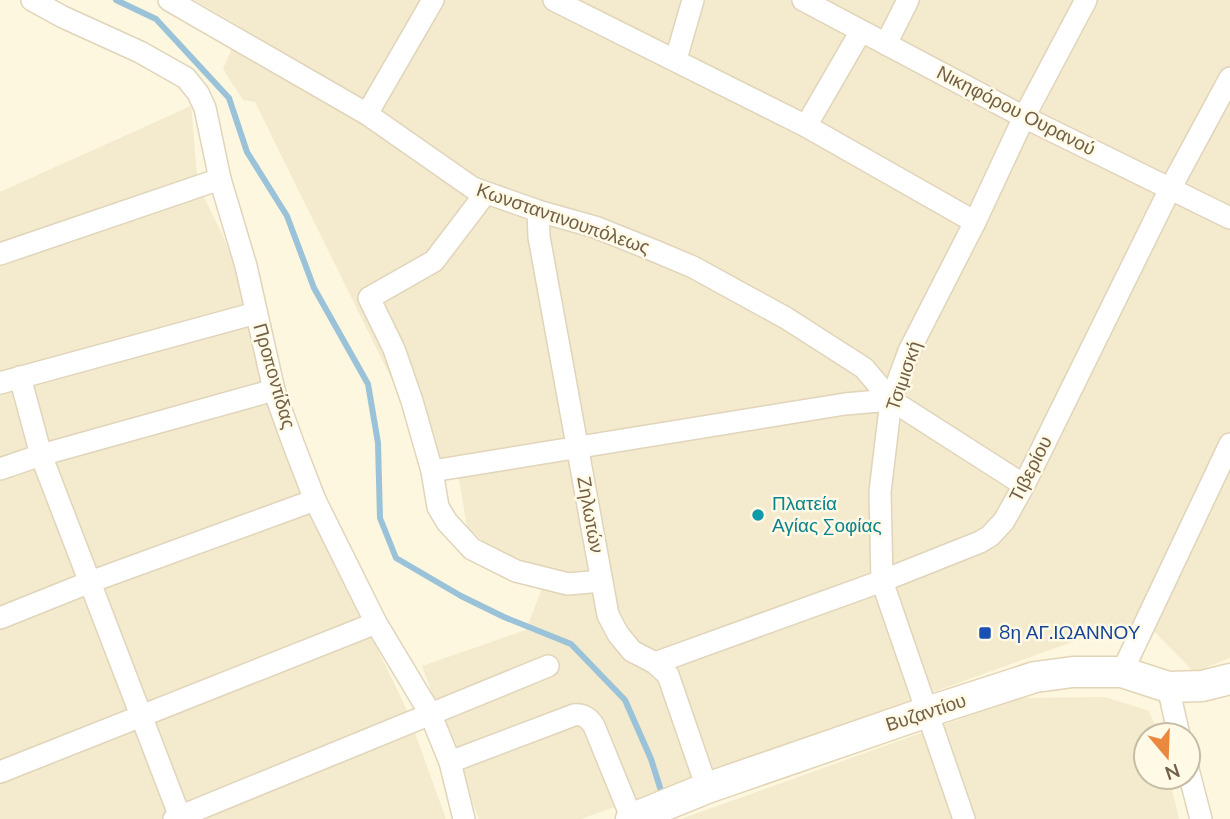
<svg xmlns="http://www.w3.org/2000/svg" width="1230" height="819" font-family="'Nunito Sans',sans-serif">
	<style>
		.residential { fill: #f4eacd }
		.lines { fill: none; stroke-linecap: round; stroke-linejoin: round }
		.stream { stroke: #9ac2d8; stroke-width: 6 }
		.street-casing { stroke: #e0d4bb; stroke-width: 24 }
		.secondary-casing { stroke: #e3d4b6; stroke-width: 33 }
		.street { stroke: #fff; stroke-width: 21 }
		.secondary { stroke: #fff; stroke-width: 30 }
		.culture-dot { fill: #0f9aa8; stroke: #fffae5; stroke-width: 2.5 }
		.transit-dot { fill: #1a4fb4; stroke: #fffae5; stroke-width: 2.5 }
		.labels { text-anchor: middle; dominant-baseline: central; stroke-width: 5; stroke-linejoin: round; paint-order: stroke }
		.street-label { font-size: 19px; fill: #735f47; stroke: #fffae5 }
		.culture-label { font-size: 19px; fill: #0d838f; stroke: #fffae5; text-anchor: start }
		.transit-label { font-size: 19px; fill: #164399; stroke: #fffae5; text-anchor: start }
	</style>
	<rect width="100%" height="100%" fill="#fdf7df"/>
	<g class="residential">
		<polygon points="194,0 1230,0 1230,658 1194,672 1149,626 1111,628 581,819 479,819 422,666 526,630 546,578 503,559 467,527 455,455 431,459 255,102 243,100 223,69 241,27"/>
		<polygon points="191,106 198,185 224,238 233,263 258,368 287,455 312,514 406,708 446,819 0,819 0,192"/>
		<polygon points="1105,697 1149,711 1159,735 1146,735 1146,777 1169,777 1179,819 681,819 1010,701 1025,698"/>
	</g>
	<g class="lines">
		<polyline class="stream" points="116,0 156,19 229,98 247,152 287,216 314,288 368,384 378,443 380,518 396,558 461,596 504,617 571,644 625,700 651,759 663,797"/>
		<defs>
			<g id="street">
				<polyline points="32,0 63,17 140,52 186,78 198,93 205,108 220,179 246,266 274,390 293,443 315,500 376,623 430,713 450,762 464,819"/>
				<polyline points="169,0 367,114 473,188 538,211 595,227 655,251 693,267 786,318 864,368 891,400 1024,485"/>
				<polyline points="554,0 806,126 975,222"/>
				<polyline points="803,0 1024,117 1230,218"/>
				<polyline points="886,44 908,0"/>
				<polyline points="676,59 693,0"/>
				<polyline points="367,114 433,0"/>
				<polyline points="806,126 861,31"/>
				<polyline points="485,194 434,261 369,298 394,349 412,401 432,471 438,507 447,522 472,549 516,571 568,584 601,581"/>
				<polyline points="538,211 539,237 608,615 618,634 632,651 655,663 668,675 707,788"/>
				<polyline points="0,254 220,179"/>
				<polyline points="20,377 41,455 180,817"/>
				<polyline points="0,383 256,313"/>
				<polyline points="0,469 41,455 274,390"/>
				<polyline points="432,471 845,404 891,400"/>
				<polyline points="0,618 90,582 315,500"/>
				<polyline points="655,663 882,581 980,542 990,536 1004,521 1024,485 1170,189 1230,78"/>
				<polyline points="1122,672 1230,444"/>
				<polyline points="1168,687 1179,735"/>
				<path d="M450,762L574,715C584,714 589,718 594,726L632,819"/>
				<polyline points="1188,769 1201,819"/>
				<polyline points="0,772 376,623"/>
				<polyline points="174,819 548,666"/>
				<polyline points="964,819 882,581 880,492 891,400 909,351 975,222 1024,117 1086,0"/>
			</g>
			<polyline id="secondary" points="631,819 707,788 927,712 1035,677 1073,672 1122,672 1168,687 1202,686 1230,679"/>
		</defs>
		<use href="#street" class="street-casing"/>
		<use href="#secondary" class="secondary-casing"/>
		<use href="#street" class="street"/>
		<use href="#secondary" class="secondary"/>
	</g>
	<circle class="culture-dot" cx="758" cy="515" r="7"/>
	<rect class="transit-dot" x="978" y="626" width="14" height="14" rx="3.5"/>
	<g class="labels">
		<g class="street-label">
			<text transform="translate(1016 111) rotate(27)">Νικηφόρου Ουρανού</text>
			<text transform="translate(563 219) rotate(19)">Κωνσταντινουπόλεως</text>
			<text transform="translate(274 376) rotate(74)">Προποντίδας</text>
			<text transform="translate(904 376) rotate(-71)">Τσιμισκή</text>
			<text transform="translate(1031 469) rotate(-63)">Τιβερίου</text>
			<text transform="translate(590 515) rotate(80)">Ζηλωτών</text>
			<text transform="translate(926 713) rotate(-18)">Βυζαντίου</text>
		</g>
		<g class="culture-label">
			<text x="772" y="504">Πλατεία<tspan x="772" dy="22">Αγίας Σοφίας</tspan></text>
		</g>
		<g class="transit-label">
			<text x="999" y="633">8η ΑΓ.ΙΩΑΝΝΟΥ</text>
		</g>
	</g>
	<g transform="translate(1167 756) rotate(161)"><circle r="33" fill="#fffae5" stroke="#c7bca6" stroke-width="2"/>
	<path d="M0-5L12 26L0 18L-12 26Z" fill="#ea8840"/>
	<text y="-10" font-size="19" font-weight="bold" text-anchor="middle" fill="#735f47">N</text>
	</g>
</svg>
